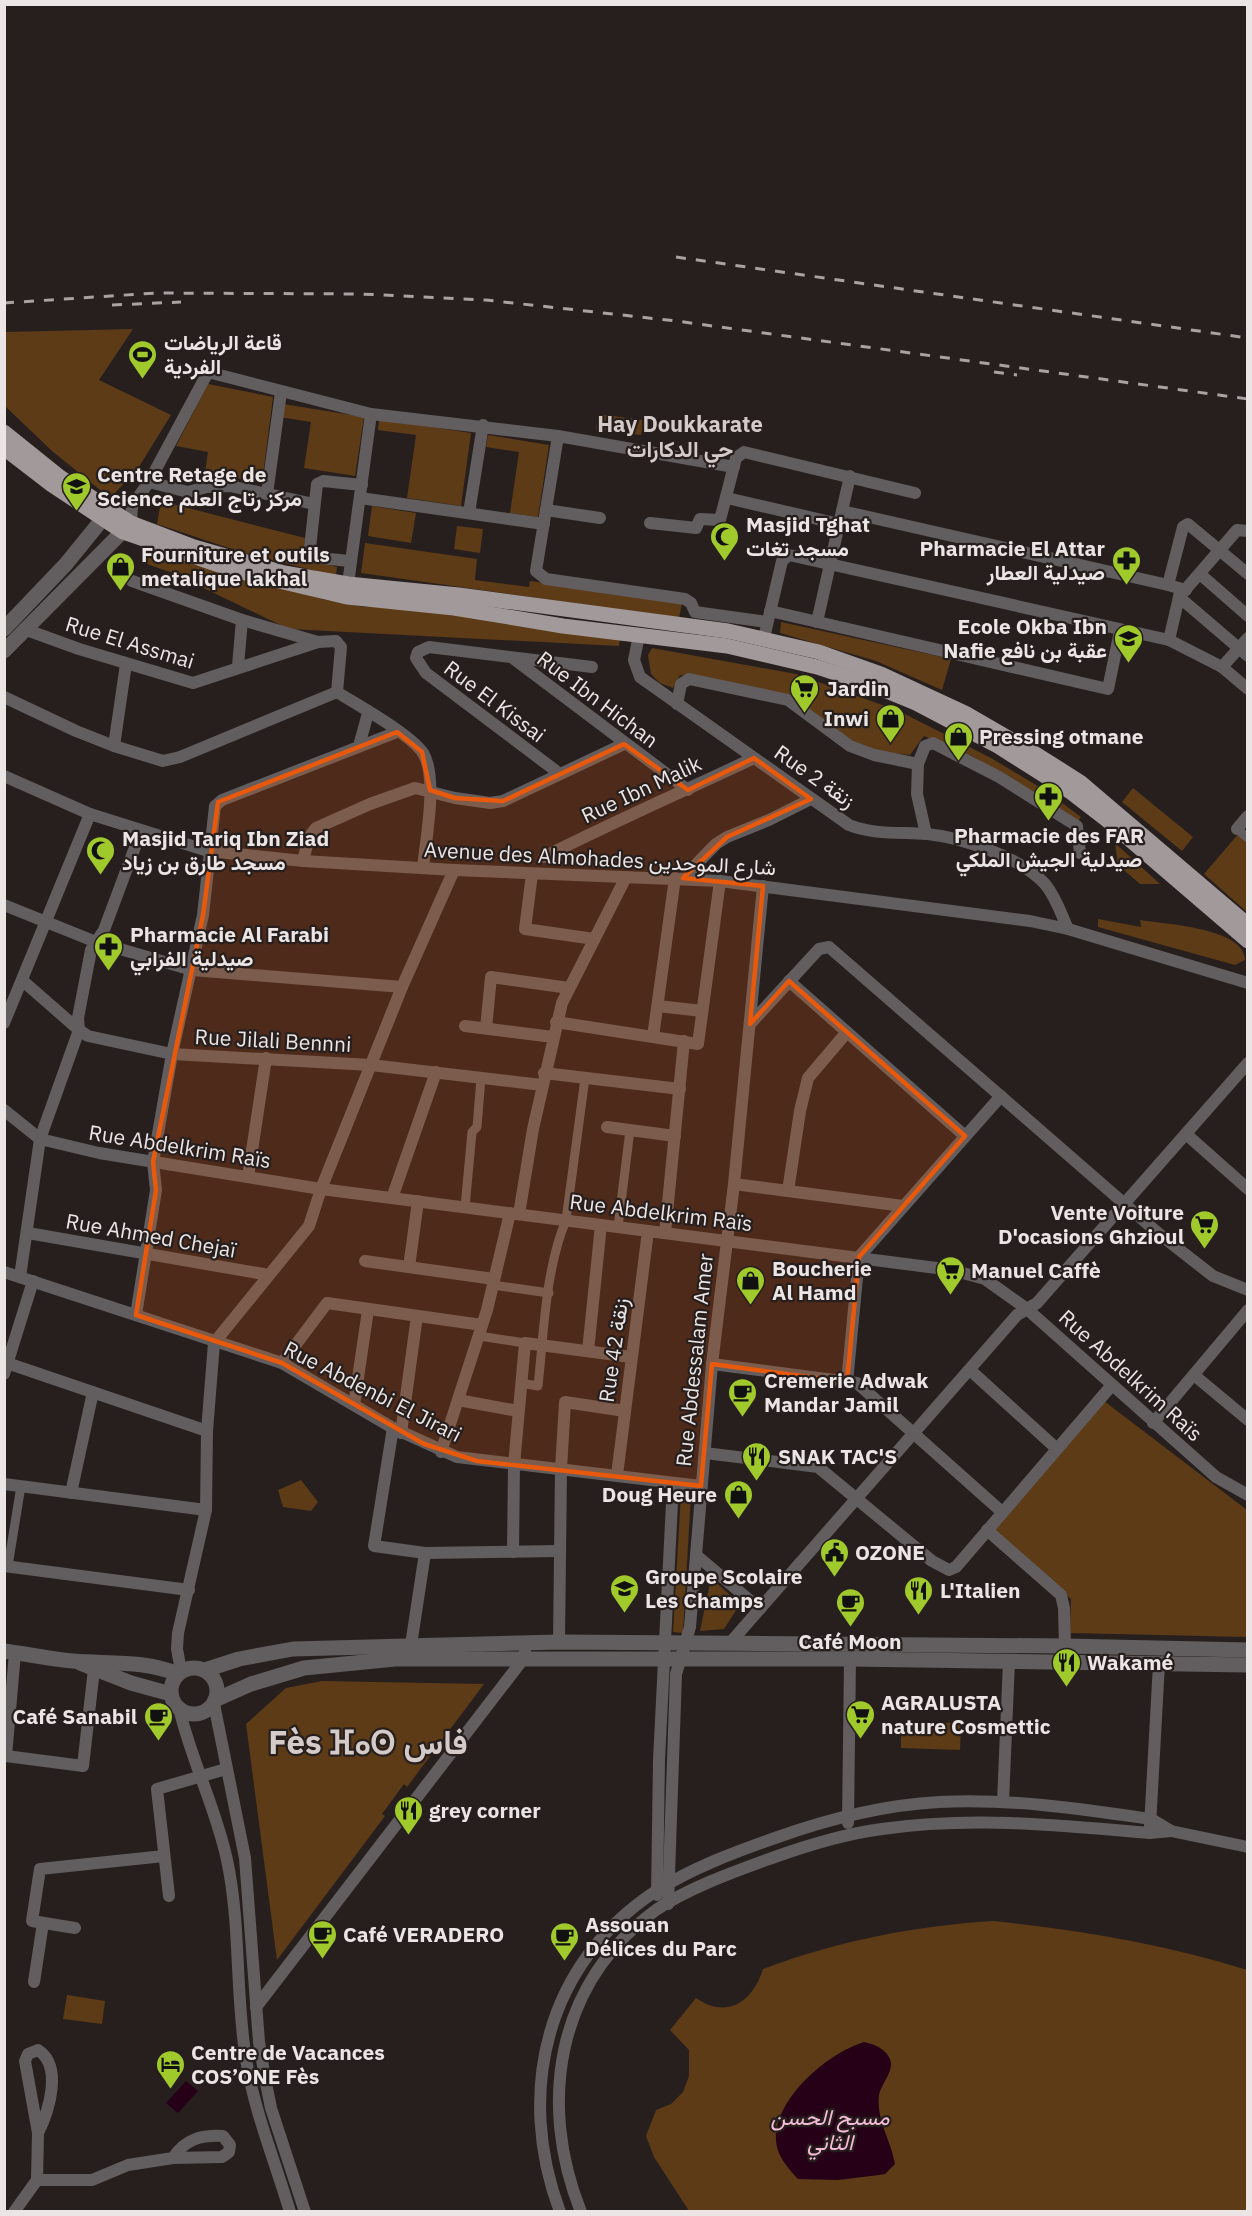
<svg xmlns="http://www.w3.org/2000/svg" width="1252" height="2216" font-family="'IBM Plex Sans',Vazirmatn,'Noto Sans Tifinagh',sans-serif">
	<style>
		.green { fill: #5c3b16 }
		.water { fill: #250016 }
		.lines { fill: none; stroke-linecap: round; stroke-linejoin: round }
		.pedestrian { stroke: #625d5e; stroke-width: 9 }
		.minor { stroke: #625d5e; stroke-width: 12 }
		.tertiary { stroke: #625d5e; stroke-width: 15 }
		.primary { stroke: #a2999a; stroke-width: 15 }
		.rail { stroke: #a8a2a1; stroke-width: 3; stroke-dasharray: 10 10; stroke-linecap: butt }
		.marked { fill: #e8590c; fill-opacity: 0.2; stroke: #e8590c; stroke-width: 4.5; stroke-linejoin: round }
		.labels { text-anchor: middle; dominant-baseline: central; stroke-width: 4.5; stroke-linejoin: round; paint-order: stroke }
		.poi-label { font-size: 21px; font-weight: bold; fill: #ebe6e5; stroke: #271f1e; text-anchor: start }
		.street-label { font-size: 21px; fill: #ebe6e5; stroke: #271f1e }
		.neighbourhood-label { font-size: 22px; font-weight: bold; fill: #d4cac8; stroke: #271f1e }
		.water-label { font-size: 22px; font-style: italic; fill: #f5bbd7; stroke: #271f1e }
		.town-label { font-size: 33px; font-weight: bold; fill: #d4cac8; stroke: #271f1e }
	</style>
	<rect width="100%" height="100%" fill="#271f1e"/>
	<g class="green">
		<polygon points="133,329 99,380 171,415 137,470 110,498 52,451 5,406 5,332"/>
		<polygon points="208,384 273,397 262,483 205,472 208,452 176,446"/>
		<polygon points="283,404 364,417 355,476 304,468 311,422 280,417"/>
		<polygon points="598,414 643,420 641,435 596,429"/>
		<polygon points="379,419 471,433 461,506 407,498 416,435 378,430"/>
		<polygon points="488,435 549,445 538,517 510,513 519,452 486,447"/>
		<polygon points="161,501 305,538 304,559 337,567 336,576 244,553 157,524"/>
		<polygon points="372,506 416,513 411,543 368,536"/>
		<polygon points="457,526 483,529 480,553 454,549"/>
		<polygon points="150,542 322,599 364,607 397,603 620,635 619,646 289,629 170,572 141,562"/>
		<polygon points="365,543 477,559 475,580 529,587 530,581 682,603 679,618 361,573"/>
		<polygon points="781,622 951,659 942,690 876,661 780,633"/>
		<polygon points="652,648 796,674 899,711 991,758 1046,791 1081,817 1078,821 972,756 924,736 910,755 865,750 792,696 680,675 673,688 660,683 651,674 648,655"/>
		<polygon points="1133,788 1193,837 1182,851 1122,802"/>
		<polygon points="1240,832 1247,838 1247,912 1204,874"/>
		<polygon points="1115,843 1160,884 1140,884 1118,865"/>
		<path d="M1098,919L1141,927L1140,920C1165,924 1245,928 1245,960L1235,965L1098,927Z"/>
		<polygon points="1104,1401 1247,1510 1247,1637 1070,1633 1071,1599 992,1529"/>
		<polygon points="301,1480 318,1502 311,1511 283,1507 278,1490"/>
		<polygon points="681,1493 691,1494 683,1633 673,1632"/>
		<polygon points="711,1578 740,1604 724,1629 700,1631"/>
		<polygon points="322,1681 484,1684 407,1787 404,1784 382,1814 385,1816 277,1960 246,1724 286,1688"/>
		<polygon points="901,1722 961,1723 960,1750 901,1748"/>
		<path d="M993,1921C1080,1930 1164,1944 1247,1970V2211H689L654,2157L646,2136L656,2110L671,2104L683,2092L689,2076V2050L670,2030L696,1998C728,2020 753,2001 763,1969C838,1941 913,1926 993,1921Z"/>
		<polygon points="67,1995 105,2001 102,2024 63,2019"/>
	</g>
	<g class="water">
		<path d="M864,2042C874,2044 886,2049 890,2059C895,2070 881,2084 879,2095C876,2120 891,2140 895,2164L885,2174L879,2175L838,2180L798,2179C788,2168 776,2155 776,2139C775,2098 828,2053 864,2042Z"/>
		<polygon points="186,2081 198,2091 178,2113 166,2103"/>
	</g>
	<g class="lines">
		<g class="pedestrian">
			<polyline points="1237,829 1248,838"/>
			<polyline points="465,1207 472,1132 477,1127 481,1078"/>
			<polyline points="618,1227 630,1130"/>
			<polyline points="493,1285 549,1293"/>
			<polyline points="479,1336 525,1343"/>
			<path d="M521,1383L538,1386C544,1332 545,1271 566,1220L585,1078"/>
			<polyline points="8,1566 21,1486"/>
		</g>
		<g class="minor">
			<polyline points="558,436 536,571 546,579 685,599 691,603 695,612 767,622"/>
			<polyline points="149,482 188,492 207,487 230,486 314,504"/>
			<polyline points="267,494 281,392"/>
			<polyline points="360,498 544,524"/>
			<polyline points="727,498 839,524"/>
			<polyline points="546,510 600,518"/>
			<polyline points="842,511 850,476"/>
			<polyline points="469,513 483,425"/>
			<polyline points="131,523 132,506 149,482 208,372 371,414 558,436 734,467"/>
			<polyline points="650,523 696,528 700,519 720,520 736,458 744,452 915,493"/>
			<polyline points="349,561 320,558 310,548 317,484 323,481 362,485"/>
			<polyline points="1200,574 1248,616"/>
			<polyline points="132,581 242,620 318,642"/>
			<polyline points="348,584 371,414"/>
			<polyline points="1186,590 1168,585 1183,527 1188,524 1248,574"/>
			<polyline points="1180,593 1179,597 1248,656"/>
			<polyline points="770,611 1108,689 1120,631"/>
			<polyline points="817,622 842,511 1168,585"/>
			<polyline points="24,629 79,649 193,683 318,642 336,641 341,647 337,692"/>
			<path d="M639,635L634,660L640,677L849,825C874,835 901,832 927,834C961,837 1022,858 1045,884C1056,897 1061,914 1068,929"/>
			<polyline points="764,638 782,561 789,555 1169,640 1222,667 1248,689"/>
			<polyline points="1169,640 1179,597 1237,530 1248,531"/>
			<polyline points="514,659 688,790"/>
			<polyline points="238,666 242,620"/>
			<polyline points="1222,667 1248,638"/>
			<path d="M337,692C359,706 410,734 423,753C438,777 426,839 423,867"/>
			<polyline points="4,697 76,731 114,746 163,761 180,757 337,692"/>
			<polyline points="677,704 681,684 689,679 788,700 850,746 874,755 918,764 917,794 926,834"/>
			<polyline points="114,746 126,664"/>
			<polyline points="359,746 368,713"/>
			<polyline points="918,764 925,746 933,743 999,777 1077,826 1080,853"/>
			<polyline points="560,774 426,673 416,658 418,652 429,647 592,667"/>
			<polyline points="4,776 90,814 208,851 303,861 454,870 720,881 1030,921 1068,929 1248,983"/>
			<polyline points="1237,829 1248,816"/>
			<path d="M544,857C613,822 684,791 754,758"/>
			<polyline points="303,861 309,837 316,828 370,804 415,788 455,798 490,803 503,801 624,744"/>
			<polyline points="532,874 525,929 594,939"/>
			<polyline points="683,878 716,844 727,837 769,820 811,799"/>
			<polyline points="4,905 96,942 192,970 402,987"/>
			<polyline points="23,981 79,1030 88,1036 172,1054 371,1065 542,1085"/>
			<polyline points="789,981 965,1136"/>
			<polyline points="658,1006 702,1011"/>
			<polyline points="556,1022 698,1044 720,881"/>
			<polyline points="4,1023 90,814"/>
			<polyline points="750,1024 819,949 829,947 1158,1233 1213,1276 1248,1290"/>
			<polyline points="465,1026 553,1037"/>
			<polyline points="486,1028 491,977 569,988"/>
			<polyline points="653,1037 675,878"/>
			<polyline points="544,1073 680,1089"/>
			<polyline points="4,1110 40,1139 99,1153 321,1189 952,1270 985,1279 1027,1309 1216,1477 1248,1495"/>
			<polyline points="607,1127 675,1136"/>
			<polyline points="1186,1134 1248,1189"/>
			<polyline points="248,1177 266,1058"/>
			<polyline points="734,1184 903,1206"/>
			<polyline points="788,1191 800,1111 808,1078 847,1032"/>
			<polyline points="392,1198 436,1072"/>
			<polyline points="519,1214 533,1129 562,1003 626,877"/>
			<polyline points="28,1233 269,1275"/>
			<polyline points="665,1233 684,1041"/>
			<polyline points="365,1261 494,1279"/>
			<polyline points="409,1267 418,1201"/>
			<polyline points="4,1272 282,1363 393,1428 457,1457 701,1486"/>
			<polyline points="20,1277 40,1139 79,1030 78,1018 91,950 104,930 141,831"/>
			<polyline points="136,1315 156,1190 153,1162 172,1054 203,915 215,806 222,800 397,732"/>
			<polyline points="588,1351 601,1225"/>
			<polyline points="4,1362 207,1431"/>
			<polyline points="282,1363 327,1303 482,1325"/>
			<polyline points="712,1364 857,1383 1002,1512"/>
			<polyline points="970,1370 1057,1449"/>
			<polyline points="4,1374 33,1281"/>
			<polyline points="1194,1375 1248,1420"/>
			<polyline points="847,1382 859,1257 1001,1096"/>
			<polyline points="458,1400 518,1411"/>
			<polyline points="354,1405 368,1310"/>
			<polyline points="1153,1423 1248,1310"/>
			<polyline points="393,1428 374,1546 425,1553 559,1551"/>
			<polyline points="401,1433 417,1316"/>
			<polyline points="441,1452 487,1310 510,1213"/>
			<polyline points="705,1453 818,1467 932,1561 949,1570 956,1567 1112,1385"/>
			<polyline points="617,1475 648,1231"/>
			<polyline points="4,1484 206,1510"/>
			<polyline points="71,1493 93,1392"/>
			<polyline points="987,1530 1061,1595 1064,1608 1065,1646"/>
			<polyline points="513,1552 514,1465 525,1343 631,1357"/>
			<polyline points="696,1555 760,1609"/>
			<polyline points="4,1566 189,1590"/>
			<polyline points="559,1642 561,1469 565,1402 625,1411"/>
			<polyline points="730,1643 1017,1315 1037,1303 1248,1063"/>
			<polyline points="411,1645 425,1553"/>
			<polyline points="15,1653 6,1756 83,1766 94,1669"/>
			<polyline points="181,1671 177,1649 178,1633 206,1510 207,1431 214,1343 309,1226 321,1189 402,987 454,870"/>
			<polyline points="214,1704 245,1858 259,2042 265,2078 271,2108 305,2212"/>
			<path d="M179,1708C191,1760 216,1808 227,1860C241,1925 235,1993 246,2059C254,2111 275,2161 290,2212"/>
			<polyline points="1003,1802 1009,1661"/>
			<polyline points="848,1823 850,1659"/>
			<polyline points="1150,1826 1159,1664"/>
			<polyline points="657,1895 659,1760 673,1483"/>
			<polyline points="169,1896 157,1789 226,1769"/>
			<polyline points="668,1904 676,1674 690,1627 712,1364 734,1184 763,886"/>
			<polyline points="75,1928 32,1921 40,1869 164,1856"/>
			<polyline points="34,1982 43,1923"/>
			<polyline points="256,2007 524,1658 526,1642"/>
			<path d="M37,2180H92L128,2165L173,2158L222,2157L229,2152L230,2145L223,2136C201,2135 185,2139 173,2158"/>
			<path d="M14,2212L37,2180L38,2133L25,2061L28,2054L38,2050C63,2066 49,2111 38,2133"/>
			<path d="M560,2212C515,2092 546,1963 656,1891C692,1868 735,1852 775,1838C828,1819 883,1805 939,1802C1009,1798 1081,1809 1151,1819L1171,1831L1248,1847"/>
			<path d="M581,2212C537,2102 557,1982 656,1910C688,1888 736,1871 772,1858C808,1845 843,1834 882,1829C971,1816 1060,1825 1149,1833L1171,1831"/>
		</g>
		<g class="tertiary">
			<polyline points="4,629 66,564 109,511"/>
			<polyline points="4,651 131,523"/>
			<path d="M4,1651C27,1654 50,1659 73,1661C109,1664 144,1660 178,1674"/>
			<polyline points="80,1663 131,1683 171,1694"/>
			<circle cx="194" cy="1691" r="23"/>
			<polyline points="205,1670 239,1659 293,1649 559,1642 1065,1646 1248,1650"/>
			<polyline points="215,1700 251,1684 304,1668 395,1659 850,1659 1248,1665"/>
		</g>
		<g class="primary">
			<polyline points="4,432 60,477 131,523 194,547 284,573 348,584 459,595 728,631 819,652 881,674 965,713 1039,756 1080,782 1248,925"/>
			<polyline points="4,448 52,485 123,532 233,570 347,597 454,608 563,626 727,646 817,667 877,687 916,703 996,745 1072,793 1107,820 1248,941"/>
		</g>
		<g class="rail">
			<polyline points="676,257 1248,338"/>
			<polyline points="4,303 156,293 361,294 486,300 676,321 1248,399"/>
			<polyline points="112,305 181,302"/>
			<polyline points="994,372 1017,375"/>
		</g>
	</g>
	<path class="marked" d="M397,732L422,752L430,790L455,798L503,801L624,744L688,790L754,758L811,799L727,837L683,878L763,886L750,1024L789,981L965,1136L859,1257L847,1382L712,1364L701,1486L477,1461L424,1444L282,1363L136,1315L156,1190L153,1162L203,915L218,802Z"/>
	<defs>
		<symbol id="stadium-pin" viewBox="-11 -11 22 30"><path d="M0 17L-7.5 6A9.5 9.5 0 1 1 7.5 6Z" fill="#a0c92c" stroke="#271f1e"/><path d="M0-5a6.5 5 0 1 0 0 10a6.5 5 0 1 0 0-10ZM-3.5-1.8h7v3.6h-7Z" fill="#111"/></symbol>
		<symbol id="school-pin" viewBox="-11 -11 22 30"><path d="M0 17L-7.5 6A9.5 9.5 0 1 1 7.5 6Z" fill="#a0c92c" stroke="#271f1e"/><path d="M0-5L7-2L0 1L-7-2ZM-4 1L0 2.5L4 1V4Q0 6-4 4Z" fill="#111"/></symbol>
		<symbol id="mosque-pin" viewBox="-11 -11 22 30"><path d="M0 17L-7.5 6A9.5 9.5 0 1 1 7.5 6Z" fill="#a0c92c" stroke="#271f1e"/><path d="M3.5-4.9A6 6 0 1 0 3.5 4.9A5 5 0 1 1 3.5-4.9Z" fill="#111"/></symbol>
		<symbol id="pharmacy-pin" viewBox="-11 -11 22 30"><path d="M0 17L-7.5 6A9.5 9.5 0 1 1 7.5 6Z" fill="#a0c92c" stroke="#271f1e"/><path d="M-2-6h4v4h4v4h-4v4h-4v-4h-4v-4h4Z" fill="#111"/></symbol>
		<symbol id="shop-pin" viewBox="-11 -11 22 30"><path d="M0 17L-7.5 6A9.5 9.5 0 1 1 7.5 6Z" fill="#a0c92c" stroke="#271f1e"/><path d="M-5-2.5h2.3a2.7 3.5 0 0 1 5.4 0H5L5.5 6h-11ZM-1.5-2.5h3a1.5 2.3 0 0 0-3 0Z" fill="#111"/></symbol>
		<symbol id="supermarket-pin" viewBox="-11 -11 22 30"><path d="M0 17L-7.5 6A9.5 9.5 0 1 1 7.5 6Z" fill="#a0c92c" stroke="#271f1e"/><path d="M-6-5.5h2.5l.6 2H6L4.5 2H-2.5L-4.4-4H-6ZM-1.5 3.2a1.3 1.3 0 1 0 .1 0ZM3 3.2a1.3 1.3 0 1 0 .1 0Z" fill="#111"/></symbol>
		<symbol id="cafe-pin" viewBox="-11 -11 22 30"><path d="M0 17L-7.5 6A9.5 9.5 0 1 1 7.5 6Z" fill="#a0c92c" stroke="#271f1e"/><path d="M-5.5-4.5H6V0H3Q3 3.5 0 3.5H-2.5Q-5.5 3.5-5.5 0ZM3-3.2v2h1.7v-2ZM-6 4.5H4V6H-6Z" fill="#111"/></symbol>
		<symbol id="restaurant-pin" viewBox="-11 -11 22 30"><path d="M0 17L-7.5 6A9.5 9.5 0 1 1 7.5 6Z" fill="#a0c92c" stroke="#271f1e"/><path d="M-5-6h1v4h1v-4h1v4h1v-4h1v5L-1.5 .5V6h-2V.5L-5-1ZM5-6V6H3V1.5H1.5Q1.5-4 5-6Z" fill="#111"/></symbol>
		<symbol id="civic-pin" viewBox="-11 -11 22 30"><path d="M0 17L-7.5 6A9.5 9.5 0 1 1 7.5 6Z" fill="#a0c92c" stroke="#271f1e"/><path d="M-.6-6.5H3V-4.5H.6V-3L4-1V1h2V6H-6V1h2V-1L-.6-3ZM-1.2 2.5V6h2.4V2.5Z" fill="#111"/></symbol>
		<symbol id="hotel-pin" viewBox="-11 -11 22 30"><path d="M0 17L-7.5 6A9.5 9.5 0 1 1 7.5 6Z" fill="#a0c92c" stroke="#271f1e"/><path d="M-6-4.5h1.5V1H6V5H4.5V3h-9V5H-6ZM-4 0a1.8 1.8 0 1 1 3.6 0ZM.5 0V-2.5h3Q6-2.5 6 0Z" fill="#111"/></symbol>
	</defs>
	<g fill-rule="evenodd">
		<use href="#stadium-pin" x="126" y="338" width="33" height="45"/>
		<use href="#school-pin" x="60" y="470" width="33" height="45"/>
		<use href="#mosque-pin" x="708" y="520" width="33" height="45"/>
		<use href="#pharmacy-pin" x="1110" y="544" width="33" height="45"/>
		<use href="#shop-pin" x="104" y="550" width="33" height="45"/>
		<use href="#school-pin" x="1112" y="622" width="33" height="45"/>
		<use href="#supermarket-pin" x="788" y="672" width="33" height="45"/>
		<use href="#shop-pin" x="874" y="702" width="33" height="45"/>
		<use href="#shop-pin" x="942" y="720" width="33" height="45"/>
		<use href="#pharmacy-pin" x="1032" y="780" width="33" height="45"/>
		<use href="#mosque-pin" x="84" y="834" width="33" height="45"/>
		<use href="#pharmacy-pin" x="92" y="930" width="33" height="45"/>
		<use href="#supermarket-pin" x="1188" y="1208" width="33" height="45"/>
		<use href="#supermarket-pin" x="934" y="1254" width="33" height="45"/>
		<use href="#shop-pin" x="734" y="1264" width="33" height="45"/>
		<use href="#cafe-pin" x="726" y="1376" width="33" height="45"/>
		<use href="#restaurant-pin" x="740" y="1440" width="33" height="45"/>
		<use href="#shop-pin" x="722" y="1478" width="33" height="45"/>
		<use href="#civic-pin" x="818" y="1536" width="33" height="45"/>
		<use href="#school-pin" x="608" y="1572" width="33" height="45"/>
		<use href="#restaurant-pin" x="902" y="1574" width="33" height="45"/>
		<use href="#cafe-pin" x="834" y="1586" width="33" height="45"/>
		<use href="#restaurant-pin" x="1050" y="1646" width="33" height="45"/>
		<use href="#supermarket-pin" x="844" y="1698" width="33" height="45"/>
		<use href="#cafe-pin" x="142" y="1700" width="33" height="45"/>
		<use href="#restaurant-pin" x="392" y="1794" width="33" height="45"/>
		<use href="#cafe-pin" x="306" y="1918" width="33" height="45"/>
		<use href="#cafe-pin" x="548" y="1920" width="33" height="45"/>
		<use href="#hotel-pin" x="154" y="2048" width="33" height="45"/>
	</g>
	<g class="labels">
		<g class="poi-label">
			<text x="164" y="342">قاعة الرياضات<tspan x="164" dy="24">الفردية</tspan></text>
			<text x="97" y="474">Centre Retage de<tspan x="97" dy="24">Science مركز رتاج العلم</tspan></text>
			<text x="746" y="524">Masjid Tghat<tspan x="746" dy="24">مسجد تغات</tspan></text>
			<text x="1105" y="548" text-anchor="end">Pharmacie El Attar<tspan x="1105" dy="24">صيدلية العطار</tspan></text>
			<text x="141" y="554">Fourniture et outils<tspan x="141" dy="24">metalique lakhal</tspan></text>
			<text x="1107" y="626" text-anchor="end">Ecole Okba Ibn<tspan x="1107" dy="24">Nafie عقبة بن نافع</tspan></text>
			<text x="826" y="688">Jardin</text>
			<text x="869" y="718" text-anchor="end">Inwi</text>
			<text x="979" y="736">Pressing otmane</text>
			<text x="1049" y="835" text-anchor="middle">Pharmacie des FAR<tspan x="1049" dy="24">صيدلية الجيش الملكي</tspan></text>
			<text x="122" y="838">Masjid Tariq Ibn Ziad<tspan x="122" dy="24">مسجد طارق بن زياد</tspan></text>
			<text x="130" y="934">Pharmacie Al Farabi<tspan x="130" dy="24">صيدلية الفرابي</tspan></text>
			<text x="1184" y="1212" text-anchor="end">Vente Voiture<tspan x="1184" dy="24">D'ocasions Ghzioul</tspan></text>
			<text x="772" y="1268">Boucherie<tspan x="772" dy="24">Al Hamd</tspan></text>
			<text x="971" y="1270">Manuel Caffè</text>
			<text x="764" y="1380">Cremerie Adwak<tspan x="764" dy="24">Mandar Jamil</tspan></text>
			<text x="778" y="1456">SNAK TAC'S</text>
			<text x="717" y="1494" text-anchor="end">Doug Heure</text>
			<text x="855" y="1552">OZONE</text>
			<text x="645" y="1576">Groupe Scolaire<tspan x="645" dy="24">Les Champs</tspan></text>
			<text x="940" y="1590">L'Italien</text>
			<text x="850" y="1641" text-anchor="middle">Café Moon</text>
			<text x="1087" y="1662">Wakamé</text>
			<text x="881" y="1702">AGRALUSTA<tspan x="881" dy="24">nature Cosmettic</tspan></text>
			<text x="137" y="1716" text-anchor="end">Café Sanabil</text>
			<text x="429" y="1810">grey corner</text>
			<text x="585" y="1924">Assouan<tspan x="585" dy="24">Délices du Parc</tspan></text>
			<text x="343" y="1934">Café VERADERO</text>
			<text x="191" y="2052">Centre de Vacances<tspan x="191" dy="24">COS’ONE Fès</tspan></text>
		</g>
		<g class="street-label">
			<text transform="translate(130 642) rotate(17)">Rue El Assmai</text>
			<text transform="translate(598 699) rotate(37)">Rue Ibn Hichan</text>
			<text transform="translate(495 701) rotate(37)">Rue El Kissai</text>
			<text transform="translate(815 776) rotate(35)">Rue 2 زنقة</text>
			<text transform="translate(641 789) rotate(-25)">Rue Ibn Malik</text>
			<text transform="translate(600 858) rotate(3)">Avenue des Almohades شارع الموحدين</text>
			<text transform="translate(273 1040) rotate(3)">Rue Jilali Bennni</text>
			<text transform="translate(180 1146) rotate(9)">Rue Abdelkrim Raïs</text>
			<text transform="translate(661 1212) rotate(7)">Rue Abdelkrim Raïs</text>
			<text transform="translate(151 1235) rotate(10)">Rue Ahmed Chejaï</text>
			<text transform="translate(613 1350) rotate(-82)">Rue 42 زنقة</text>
			<text transform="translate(694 1360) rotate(-84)">Rue Abdessalam Amer</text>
			<text transform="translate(1131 1375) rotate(42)">Rue Abdelkrim Raïs</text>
			<text transform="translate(373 1391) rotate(27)">Rue Abdenbi El Jirari</text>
		</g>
		<g class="neighbourhood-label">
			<text x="680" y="423">Hay Doukkarate<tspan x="680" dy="25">حي الدكارات</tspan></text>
		</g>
		<g class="water-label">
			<text x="830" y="2116">مسبح الحسن<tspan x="830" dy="25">الثاني</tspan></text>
		</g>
		<g class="town-label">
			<text x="368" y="1741">Fès ⴼⴰⵙ فاس</text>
		</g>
	</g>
	<rect width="1252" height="2216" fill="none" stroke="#ebe6e5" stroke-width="12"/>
</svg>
